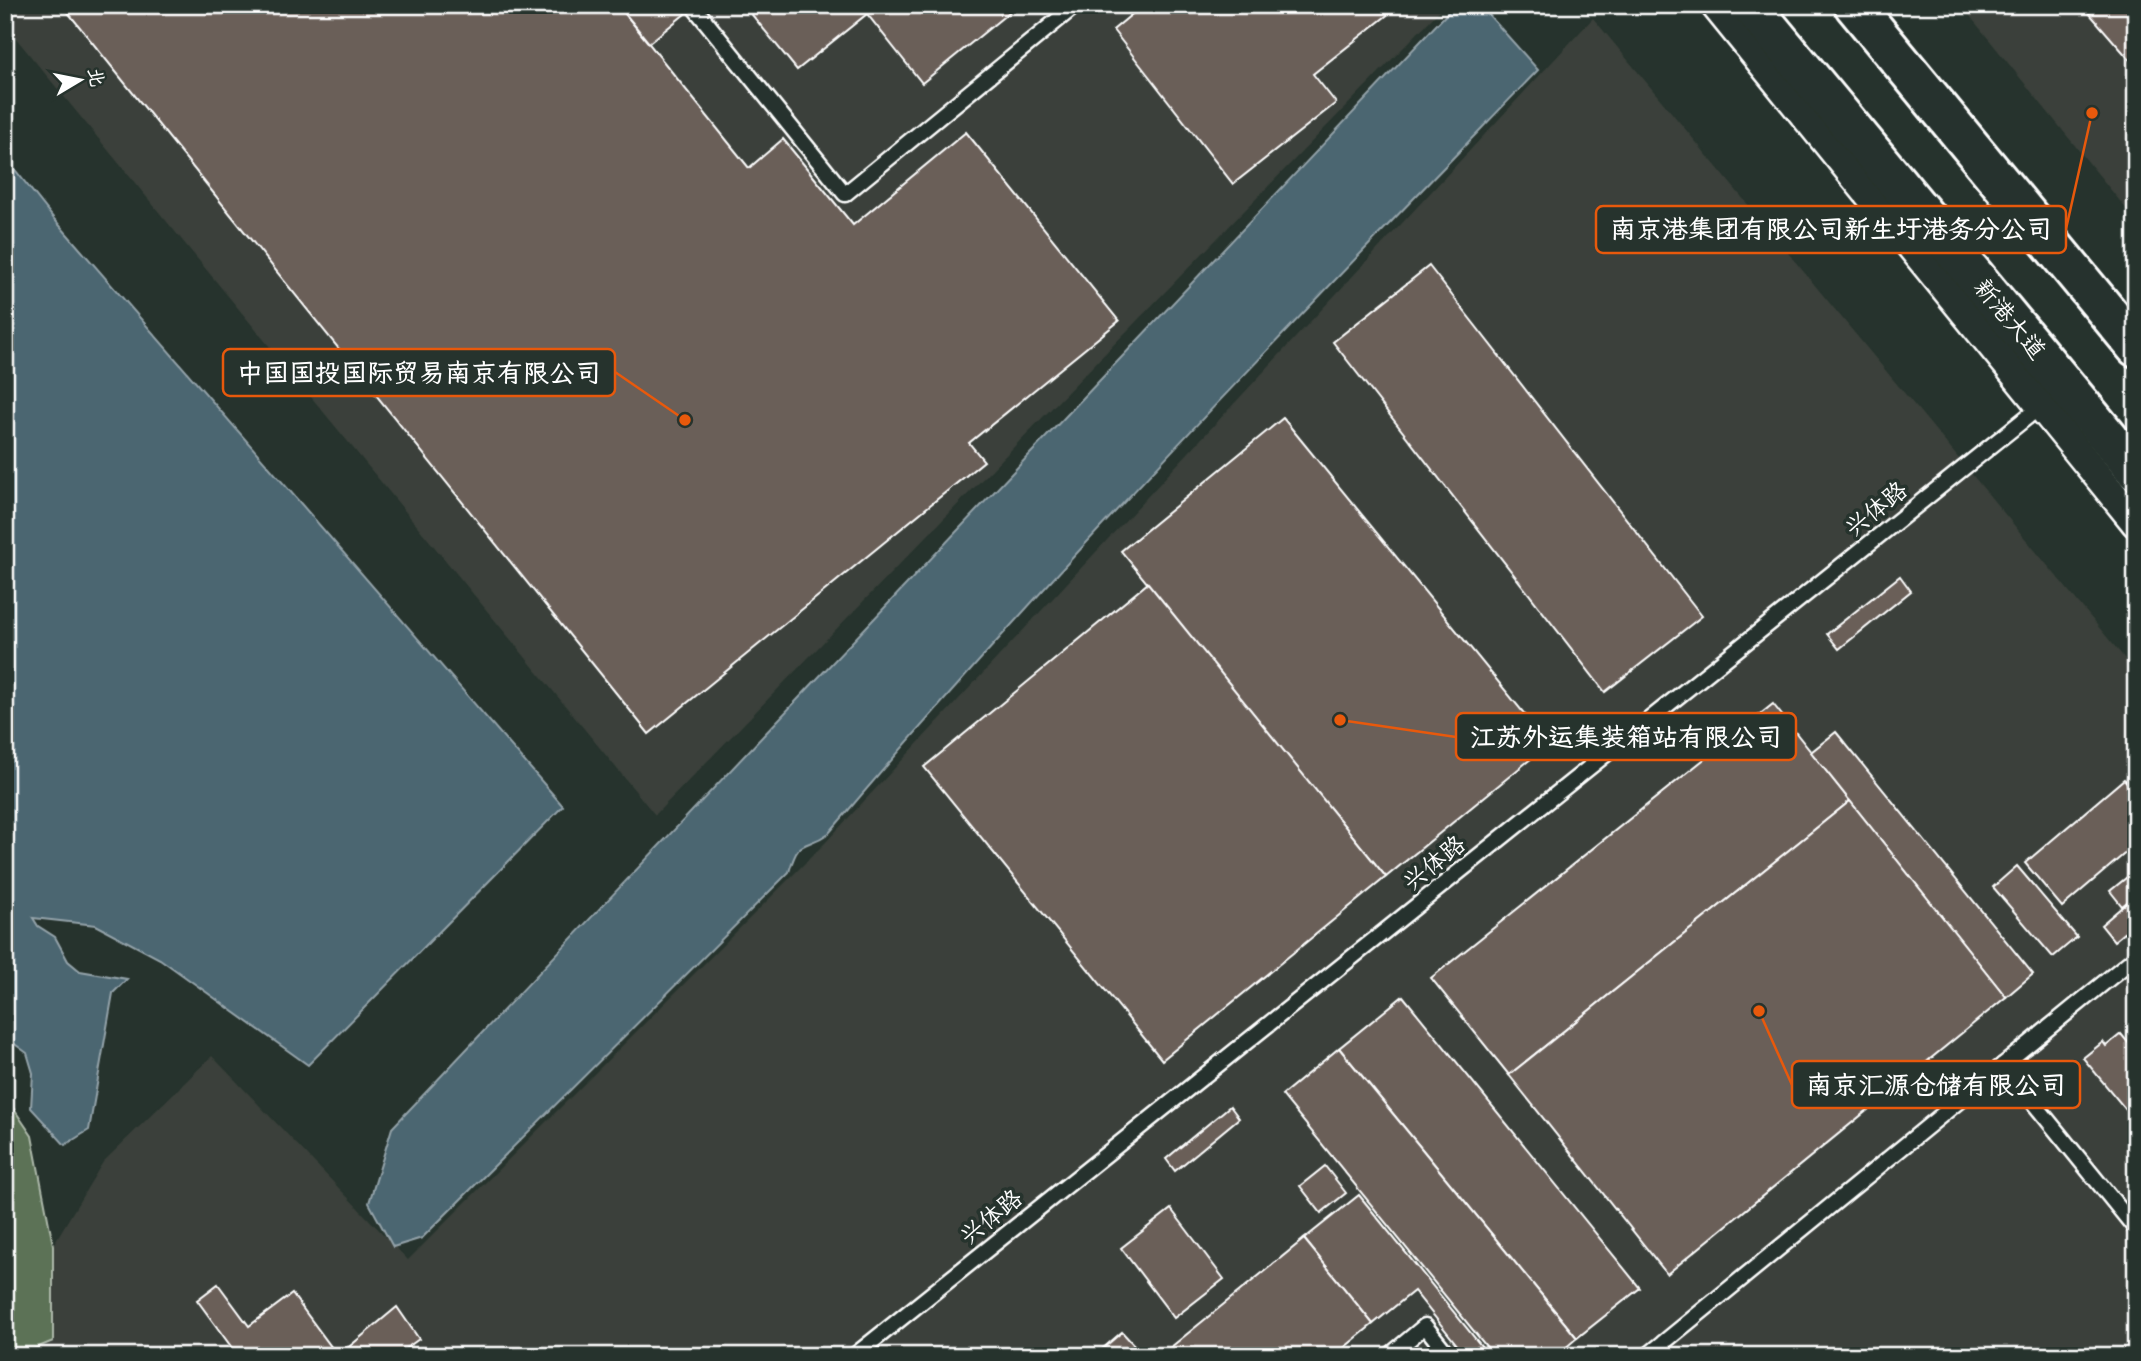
<svg xmlns="http://www.w3.org/2000/svg" width="2141" height="1361" font-family="Sriracha,'LXGW WenKai TC',sans-serif">
	<style>
		.built { fill: #3a403a }
		.green { fill: #5b7256; stroke: #adb8aa; stroke-width: 2 }
		.water { fill: #4c6671; stroke: #94a3aa; stroke-width: 2 }
		.building { fill: #6a5e59; stroke: #fff; stroke-width: 2 }
		.lines { fill: none; stroke-linecap: round; stroke-linejoin: round }
		.lane-casing { stroke: #fff; stroke-width: 19 }
		.street-casing { stroke: #fff; stroke-width: 33 }
		.primary-casing { stroke: #fff; stroke-width: 44 }
		.lane { stroke: #26332d; stroke-width: 14 }
		.street { stroke: #26332d; stroke-width: 28 }
		.primary { stroke: #26332d; stroke-width: 38 }
		.labels { text-anchor: middle; dominant-baseline: central; stroke-width: 7; stroke-linejoin: round; paint-order: stroke }
		.street-label { font-size: 24px; fill: #fff; stroke: #26332d }
		.leader { fill: none; stroke: #e8590c; stroke-width: 2.5 }
		.callout-dot { fill: #e8590c; stroke: #26332d; stroke-width: 2.5 }
		.callout { fill: #26332d; stroke: #e8590c; stroke-width: 2.5 }
		.callout-label { font-size: 26px; text-anchor: middle; font-weight: bold; fill: #fff }
	</style>
	<rect width="100%" height="100%" fill="#26332d"/>
	<filter id="ink" filterUnits="userSpaceOnUse"><feTurbulence type="fractalNoise" baseFrequency=".0143" numOctaves="2"/><feDisplacementMap in="SourceGraphic" scale="14" xChannelSelector="R" yChannelSelector="G"/><feConvolveMatrix kernelMatrix="1 2 1 2 8 2 1 2 1" color-interpolation-filters="sRGB"/></filter>
	<g filter="url(#ink)">
		<g class="built">
			<polygon points="5,5 1445,5 655,815 5,25"/>
			<polygon points="1961,5 2136,5 2136,221"/>
			<polygon points="1593,18 2136,672 2136,1356 17,1356 53,1340 53,1245 103,1162 212,1056 408,1260 825,843"/>
		</g>
		<polygon class="green" points="5,1096 32,1136 53,1245 53,1341 17,1356 5,1356"/>
		<g class="water">
			<path d="M1455,5H1480L1538,70C1297,319 1053,568 829,833C804,851 800,835 789,872L422,1238L393,1247L369,1203L392,1128Z"/>
			<polygon points="5,157 55,220 563,806 308,1065 160,959 96,925 33,918 38,926 55,937 68,961 80,971 127,979 113,993 89,1130 65,1145 31,1108 33,1073 27,1053 5,1037"/>
		</g>
		<g class="building">
			<polygon points="62,5 618,5 749,168 783,139 853,225 966,132 1119,321 969,443 984,461 649,734"/>
			<polygon points="618,5 696,5 649,43"/>
			<polygon points="744,5 1018,5 922,83 867,14 797,70"/>
			<polygon points="1143,5 1400,5 1313,74 1336,103 1233,184 1113,30"/>
			<polygon points="2082,5 2136,5 2136,67"/>
			<polygon points="1429,266 1702,616 1605,692 1333,342"/>
			<polygon points="1283,418 1549,744 1386,877 1121,551"/>
			<polygon points="1900,576 1911,591 1839,649 1827,634"/>
			<polygon points="1148,583 1386,877 1162,1060 924,767"/>
			<polygon points="1773,704 1850,801 1509,1075 1431,978"/>
			<polygon points="1836,732 2033,974 2006,997 1811,752"/>
			<polygon points="2124,779 2136,793 2136,844 2062,907 2025,863"/>
			<polygon points="1850,801 2006,997 1667,1274 1509,1075"/>
			<polygon points="2017,866 2077,937 2053,957 1993,887"/>
			<polygon points="2131,874 2136,880 2136,895 2122,906 2110,891"/>
			<polygon points="2136,895 2136,935 2131,939 2125,932 2114,941 2101,925"/>
			<polygon points="1403,996 1640,1288 1577,1338 1339,1048"/>
			<polygon points="2121,1034 2136,1052 2136,1122 2083,1058 2103,1042 2106,1046"/>
			<polygon points="1339,1048 1577,1338 1556,1356 1494,1356 1282,1095"/>
			<polygon points="1230,1106 1239,1118 1175,1171 1166,1159"/>
			<polygon points="1325,1166 1346,1193 1321,1213 1300,1186"/>
			<polygon points="1359,1195 1487,1353 1483,1356 1466,1356 1414,1291 1373,1324 1304,1239"/>
			<polygon points="1171,1209 1224,1279 1174,1318 1121,1248"/>
			<polygon points="1304,1239 1373,1324 1334,1356 1160,1356"/>
			<polygon points="218,1284 249,1326 292,1294 338,1356 397,1307 419,1339 395,1356 238,1356 197,1300"/>
			<polygon points="1122,1332 1134,1345 1121,1356 1094,1356"/>
		</g>
		<g class="lines">
			<defs>
				<g id="lane">
					<polyline points="694,7 845,194 1076,5"/>
					<polyline points="2135,781 2136,781"/>
					<polyline points="2133,959 2003,1065 2136,1229"/>
					<polyline points="854,1356 2041,406"/>
					<polyline points="1389,1356 1425,1326 1449,1356"/>
					<polyline points="1647,1356 2003,1065"/>
				</g>
				<polyline id="street" points="1715,5 2136,523"/>
				<g id="primary">
					<polyline points="1750,5 2136,471"/>
					<polyline points="1854,5 2136,347"/>
				</g>
			</defs>
			<use href="#lane" class="lane-casing"/>
			<use href="#street" class="street-casing"/>
			<use href="#primary" class="primary-casing"/>
			<use href="#lane" class="lane"/>
			<use href="#street" class="street"/>
			<use href="#primary" class="primary"/>
		</g>
	</g>
	<g class="labels">
		<g class="street-label">
			<text transform="translate(2010 319) rotate(50)">新港大道</text>
			<text transform="translate(1876 509) rotate(-39)">兴体路</text>
			<text transform="translate(1434 863) rotate(-39)">兴体路</text>
			<text transform="translate(991 1217) rotate(-39)">兴体路</text>
		</g>
	</g>
	<path class="leader" d="M2092 113L2066 229M685 420L615 372M1340 720L1456 737M1759 1011L1792 1085"/>
	<g class="callout-dot">
		<circle cx="2092" cy="113" r="7"/>
		<circle cx="685" cy="420" r="7"/>
		<circle cx="1340" cy="720" r="7"/>
		<circle cx="1759" cy="1011" r="7"/>
	</g>
	<g class="callout">
		<rect x="1596" y="206" width="470" height="47" rx="7"/>
		<rect x="223" y="349" width="392" height="47" rx="7"/>
		<rect x="1456" y="713" width="340" height="47" rx="7"/>
		<rect x="1792" y="1061" width="288" height="47" rx="7"/>
	</g>
	<g class="callout-label">
		<text x="1831" y="238">南京港集团有限公司新生圩港务分公司</text>
		<text x="419" y="382">中国国投国际贸易南京有限公司</text>
		<text x="1626" y="746">江苏外运集装箱站有限公司</text>
		<text x="1936" y="1094">南京汇源仓储有限公司</text>
	</g>
	<rect width="2141" height="1361" fill="none" stroke="#26332d" stroke-width="28"/>
	<rect x="14" y="14" width="2113" height="1333" fill="none" stroke="#fff" stroke-width="2.5" filter="url(#ink)"/>
	<g transform="translate(80 80) rotate(80)" stroke="#26332d" stroke-width="5" paint-order="stroke">
	<path d="M0-5L12 26L0 18L-12 26Z" fill="#ffffff"/>
	<text y="-10" font-size="19" font-weight="bold" text-anchor="middle" fill="#ffffff">北</text>
	</g>
</svg>
